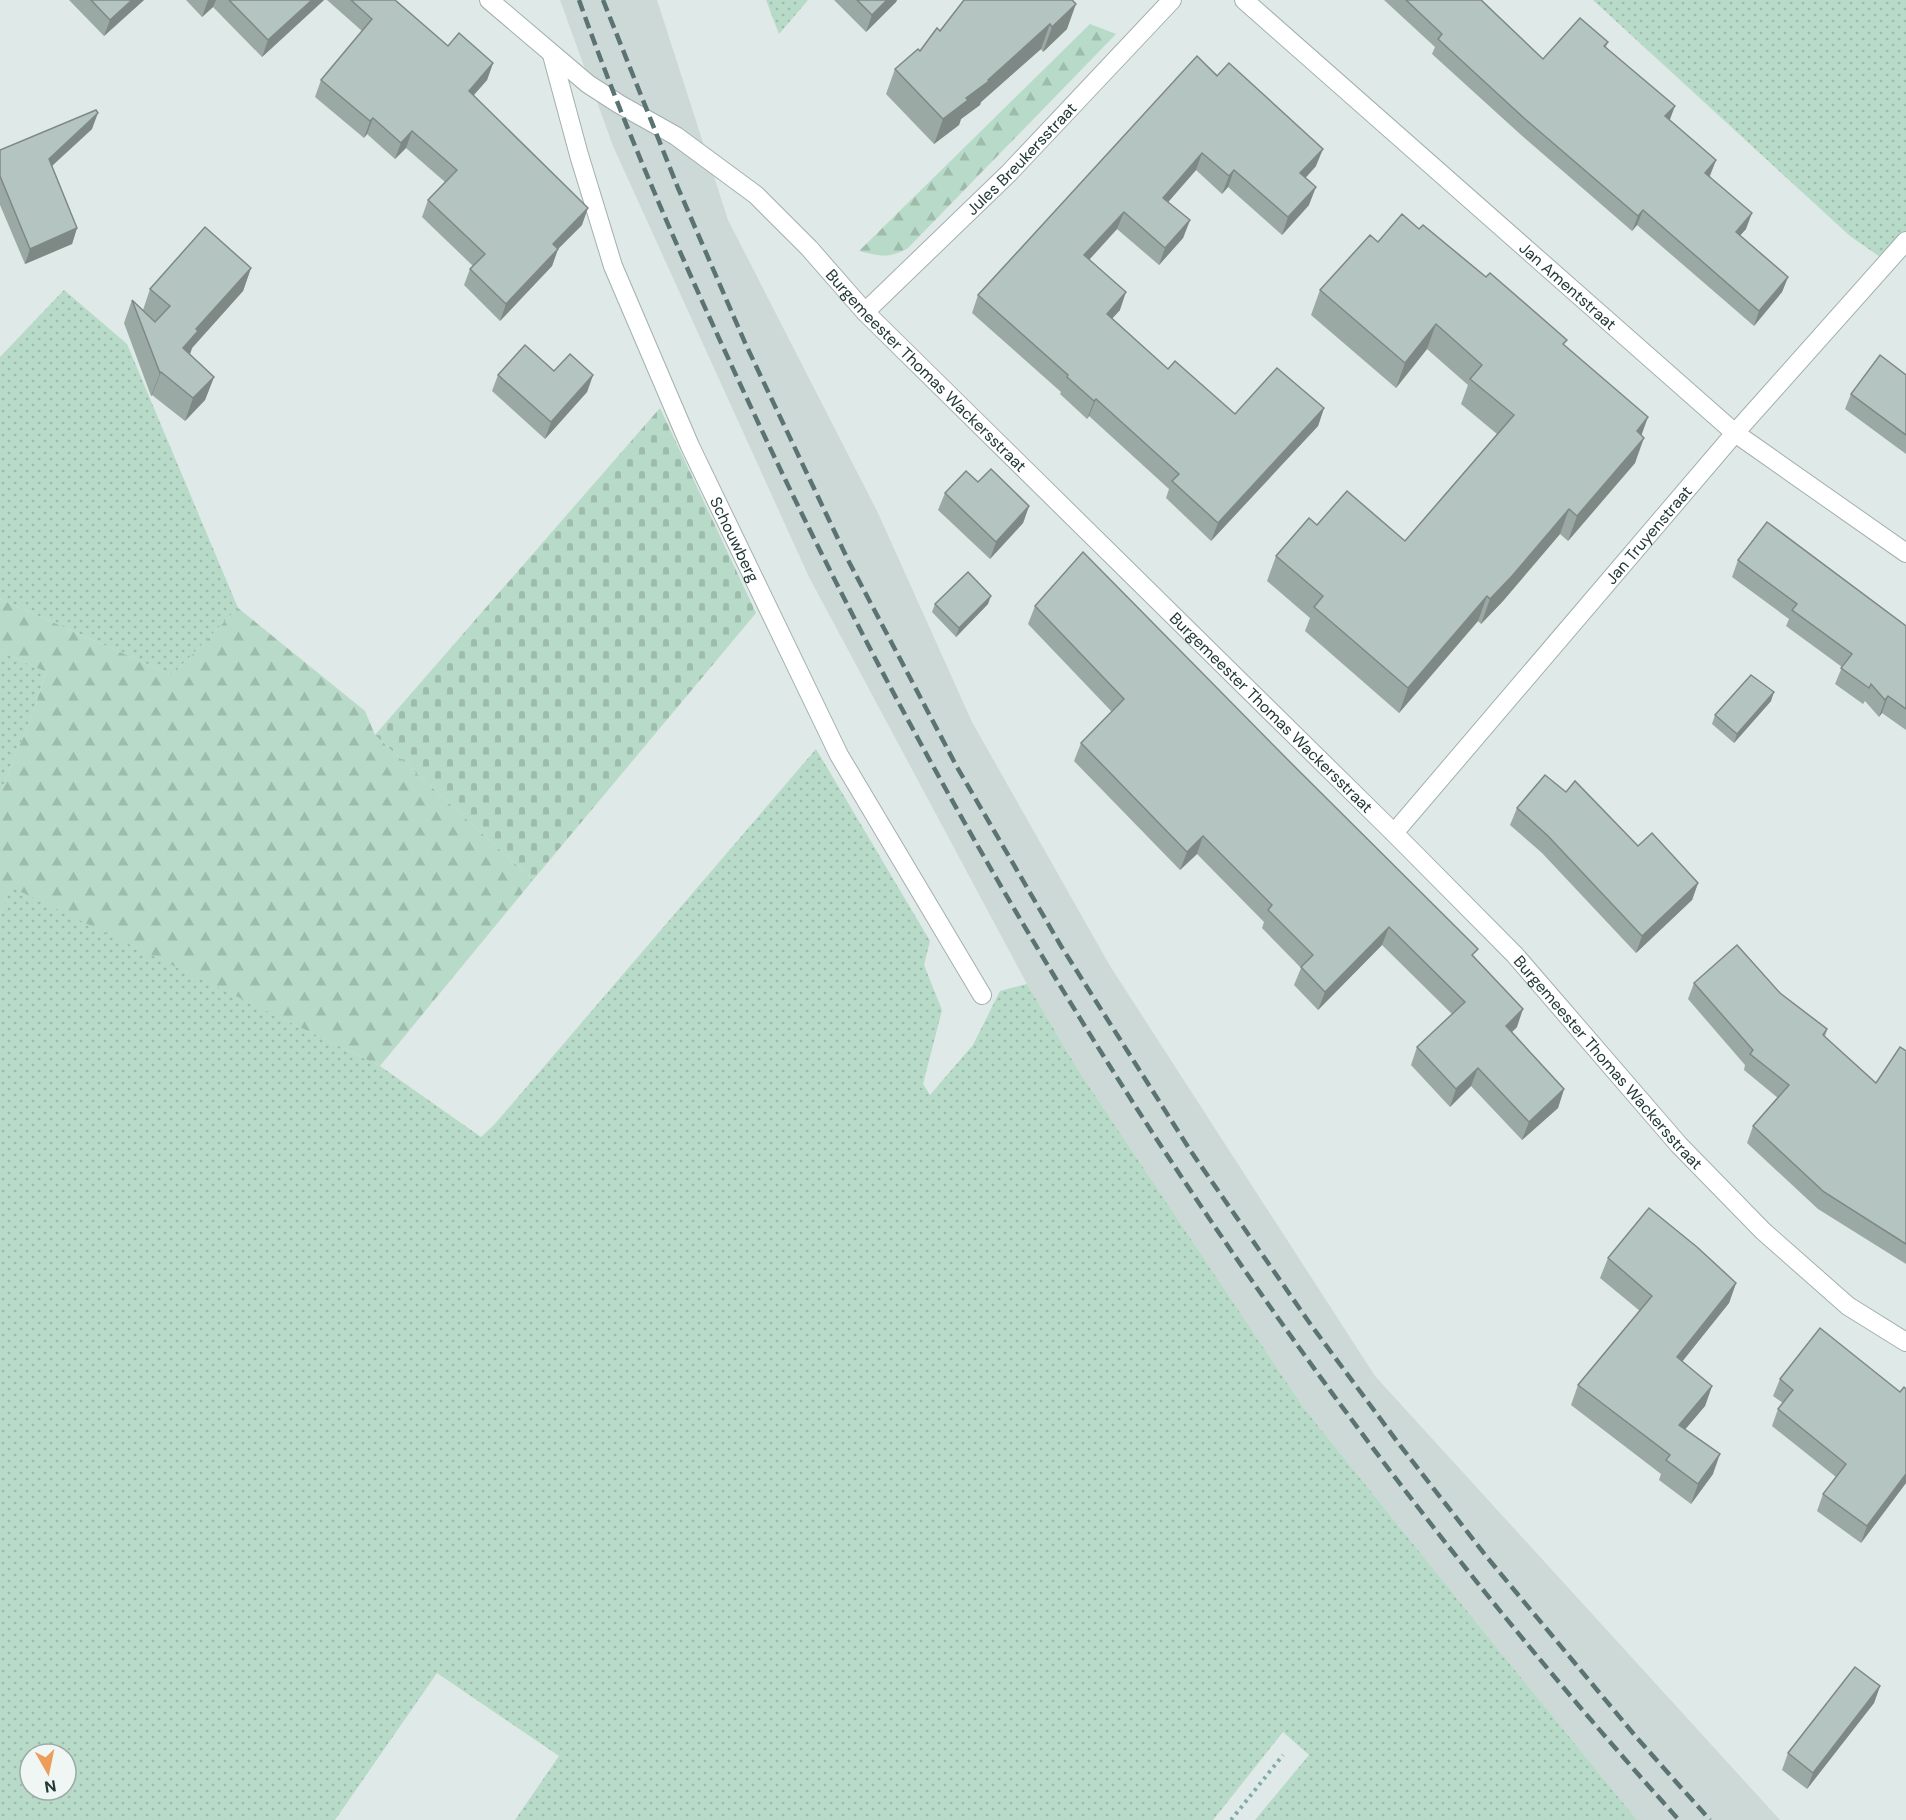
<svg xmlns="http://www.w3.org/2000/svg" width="1906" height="1820" font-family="'DM Sans',sans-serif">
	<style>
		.built { fill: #cdd9d6 }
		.green { fill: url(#green-dots); fill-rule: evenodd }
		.forest { fill: url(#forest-firs) }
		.cemetery { fill: url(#cemetery-stones) }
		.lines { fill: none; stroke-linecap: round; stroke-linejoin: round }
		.minor-casing { stroke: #a2b0af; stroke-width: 20 }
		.path { stroke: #80aca7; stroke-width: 4; stroke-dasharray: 3 4.5; stroke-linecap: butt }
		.minor { stroke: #fff; stroke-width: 18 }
		.rail { stroke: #5b7473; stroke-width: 4.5; stroke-dasharray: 12 6; stroke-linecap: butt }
		.wall { fill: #9ba9a5 }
		.shaded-wall { fill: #7e8986 }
		.building { fill: #b4c4c0; stroke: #7e8986; stroke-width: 1.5 }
		.labels { text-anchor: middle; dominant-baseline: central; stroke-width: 6; stroke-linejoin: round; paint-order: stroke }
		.street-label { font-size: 16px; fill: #213837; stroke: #eff6f4 }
	</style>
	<defs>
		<pattern id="green-dots" width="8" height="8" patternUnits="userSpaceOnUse" patternTransform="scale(1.5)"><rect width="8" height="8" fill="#b8dac8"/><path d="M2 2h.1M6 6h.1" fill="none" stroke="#9ebcac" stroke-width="1.8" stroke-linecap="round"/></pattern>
		<pattern id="forest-firs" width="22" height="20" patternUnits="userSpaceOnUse" patternTransform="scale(1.5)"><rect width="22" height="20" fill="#b8dac8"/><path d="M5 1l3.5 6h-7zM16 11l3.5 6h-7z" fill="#9ebcac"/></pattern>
		<pattern id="cemetery-stones" width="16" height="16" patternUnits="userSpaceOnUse" patternTransform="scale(1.5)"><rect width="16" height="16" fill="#b8dac8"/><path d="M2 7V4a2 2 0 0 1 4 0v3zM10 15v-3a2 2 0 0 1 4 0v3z" fill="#9ebcac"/></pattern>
	</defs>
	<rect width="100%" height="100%" fill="#dfe9e7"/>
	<polygon class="built" points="560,0 657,0 728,220 878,513 972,722 1110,966 1375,1376 1780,1820 1637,1820 1488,1637 1303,1407 1078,1070 1027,984 809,577 613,146"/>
	<g class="green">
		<polygon points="766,0 808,0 779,34"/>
		<polygon points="1593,0 1906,0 1906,238 1886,261 1850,236"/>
		<polygon points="64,290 127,344 238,608 172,675 0,599 0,357"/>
		<polygon points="0,651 46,672 34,710 0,793"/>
		<path d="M816,749L930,941L924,965L942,1010L923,1084L930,1095L973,1045L1000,991L1027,984L1078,1070L1303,1407L1488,1637L1637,1820H1255L1309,1755L1283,1732L1213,1820H515L559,1756L437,1673L335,1820H0V913L11,886L380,1066L481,1137L494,1125ZM30,1754H66V1790H30Z"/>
	</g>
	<g class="forest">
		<path d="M1090,24L1116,34L908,248C889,259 880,256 859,251Z"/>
		<polygon points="0,599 172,675 238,608 365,711 375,735 533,880 380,1066 11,887 0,913 0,793 34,710 46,672 0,651"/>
	</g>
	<polygon class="cemetery" points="660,408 756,613 533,880 375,735"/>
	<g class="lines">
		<defs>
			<g id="minor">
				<path id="s1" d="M489,0L588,84L619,104L676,136L756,195L809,248L865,312L1394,833L1515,955L1679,1145L1763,1231L1848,1306L1906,1342"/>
				<path id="s2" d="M1244,0L1735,433L1906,553"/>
				<path id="s3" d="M552,55L579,155L613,266L690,446L839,755L982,995"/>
				<path id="s4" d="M865,312L1009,173L1172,0"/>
				<path id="s5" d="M1394,833L1735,433L1906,241"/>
			</g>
		</defs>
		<use href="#minor" class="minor-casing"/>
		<polyline class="path" points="1231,1820 1283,1755"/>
		<use href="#minor" class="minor"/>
		<g class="rail">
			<path d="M579,0C634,155 703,306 773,454C1009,949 1312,1413 1679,1820"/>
			<polyline points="603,0 678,188 746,345 848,560 957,767 1061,946 1190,1150 1311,1325 1399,1444 1486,1556 1637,1738 1710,1820"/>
		</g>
	</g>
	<g class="wall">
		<polygon points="69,0 144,0 104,36"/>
		<polygon points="186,0 324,0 262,57 213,7 202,17"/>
		<polygon points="327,0 395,0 448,46 493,63 487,80 474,95 582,225 558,249 552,266 500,321 464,285 470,269 473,266 422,217 428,200 445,182 406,148 395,159 367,134 364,138 315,97 321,80 362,31"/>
		<polygon points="834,0 897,0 896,2 866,32"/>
		<polygon points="964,0 1067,29 1043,52 1041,49 981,102 980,105 961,119 959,125 934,144 886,94 895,69 920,51 940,31"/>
		<polygon points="1384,0 1482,0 1543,59 1608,42 1606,47 1670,120 1716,160 1710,176 1746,229 1740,235 1788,277 1782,292 1754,326 1637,225 1632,231 1520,134 1432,54 1435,47"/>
		<polygon points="1197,56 1316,166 1305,178 1309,205 1282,235 1228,187 1222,194 1196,170 1168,202 1190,220 1183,238 1159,265 1117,229 1089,260 1120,310 1112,318 1168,369 1235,414 1324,408 1318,426 1211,541 1166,498 1169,489 1089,416 1087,419 1060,394 1061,392 972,313 978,295"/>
		<polygon points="92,129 52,166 77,228 72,244 25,264 0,205 0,150"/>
		<polygon points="1419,229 1565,346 1642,435 1635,463 1568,541 1560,534 1503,601 1481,624 1478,621 1399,713 1305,631 1310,618 1267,581 1276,556 1317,525 1405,541 1497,434 1461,404 1468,385 1427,349 1396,388 1311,315 1320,290 1378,242"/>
		<polygon points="251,268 243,291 192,348 190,354 214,377 205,400 185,421 152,395 151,396 124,323 132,300 143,310 150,289"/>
		<polygon points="554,371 593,375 587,392 545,439 492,391 498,375"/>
		<polygon points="1906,375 1906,454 1845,409 1851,394"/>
		<polygon points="978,482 1029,506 1023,523 990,559 938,510 945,493"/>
		<polygon points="1738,560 1906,626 1906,730 1882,713 1879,717 1865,701 1863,704 1835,684 1842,667 1786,626 1789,619 1732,577"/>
		<polygon points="935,604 988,604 956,637 932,612"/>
		<polygon points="1035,606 1475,957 1517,1027 1512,1032 1564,1089 1558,1108 1522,1140 1471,1086 1450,1107 1411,1065 1417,1047 1452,1014 1382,945 1318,1010 1294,985 1301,968 1262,928 1264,922 1197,854 1180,870 1074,761 1081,743 1112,712 1028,624"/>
		<polygon points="1771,701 1734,743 1712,724 1715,715"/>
		<polygon points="1566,792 1638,846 1698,883 1692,900 1636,953 1542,853 1510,825 1517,808"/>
		<polygon points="1694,983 1780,993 1827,1029 1825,1037 1876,1083 1906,1051 1906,1264 1818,1209 1747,1143 1753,1126 1778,1098 1744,1070 1745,1065 1688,999"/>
		<polygon points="1608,1258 1736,1283 1729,1303 1682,1361 1712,1386 1705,1406 1685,1429 1713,1474 1691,1504 1659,1480 1661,1474 1571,1405 1578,1385 1640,1311 1600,1278"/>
		<polygon points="1780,1379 1906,1483 1861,1543 1817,1511 1823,1494 1836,1477 1772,1426 1778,1409 1783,1403 1773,1396"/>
		<polygon points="1880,1686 1874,1703 1807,1789 1782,1770 1788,1753"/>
	</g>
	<g class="shaded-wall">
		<polygon points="132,0 144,0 104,36 110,20"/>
		<polygon points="208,0 216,0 213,7 202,17"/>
		<polygon points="312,0 324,0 262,57 268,40"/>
		<polygon points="887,0 897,0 896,2 866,32 872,15"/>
		<polygon points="1076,4 1067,29 1043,52 1052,27"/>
		<polygon points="1050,24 1041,49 981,102 980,105 961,119 959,125 934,144 943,119 966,98"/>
		<polygon points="493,63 487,80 463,107 469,91"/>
		<polygon points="1675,106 1669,122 1665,116"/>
		<polygon points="98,113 92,129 43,174 49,159"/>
		<polygon points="373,118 367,134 364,138 370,121"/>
		<polygon points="412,131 406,148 395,159 401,143"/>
		<polygon points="1323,149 1316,166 1294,191 1300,173"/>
		<polygon points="1202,153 1196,170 1157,215 1163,198"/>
		<polygon points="1716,160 1710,175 1700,188 1705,173"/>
		<polygon points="1234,170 1228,187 1222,194 1229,176"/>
		<polygon points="1316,187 1309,205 1282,235 1288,217"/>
		<polygon points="588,208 582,225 558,249 552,266 500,321 506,304 553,244"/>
		<polygon points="1643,210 1637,225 1632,231 1638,216"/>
		<polygon points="1124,212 1117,229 1078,272 1084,255"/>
		<polygon points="1752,213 1746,229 1730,247 1736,232"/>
		<polygon points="1190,220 1183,238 1159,265 1165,248"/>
		<polygon points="77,228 72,244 25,264 30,249"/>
		<polygon points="251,268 243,291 192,348 190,354 183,348 196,329"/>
		<polygon points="1788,277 1782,292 1754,326 1759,311"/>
		<polygon points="1126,292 1120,310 1101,331 1107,314"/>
		<polygon points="1436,324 1427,349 1396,388 1405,363"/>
		<polygon points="161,372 152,395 151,396 160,373"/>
		<polygon points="593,375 587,392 545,439 551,422"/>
		<polygon points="214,377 205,400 185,421 193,398"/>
		<polygon points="1096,399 1089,416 1087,419 1094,401"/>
		<polygon points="1324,408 1318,426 1211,541 1218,523"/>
		<polygon points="1648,417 1639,442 1637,431"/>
		<polygon points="1644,438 1635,463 1568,541 1577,516"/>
		<polygon points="1029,506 1023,523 990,559 996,542"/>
		<polygon points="1569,509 1560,534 1503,601 1481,624 1490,599"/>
		<polygon points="991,596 988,604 956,637 959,628"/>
		<polygon points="1487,596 1478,621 1399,713 1408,688"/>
		<polygon points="1774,692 1771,701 1734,743 1737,734"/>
		<polygon points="1888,696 1882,713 1879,717 1885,700"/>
		<polygon points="1203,836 1197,854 1180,870 1187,852"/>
		<polygon points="1698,883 1692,900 1636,953 1642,936"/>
		<polygon points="1389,927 1382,945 1318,1010 1325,992"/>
		<polygon points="1523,1009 1517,1027 1499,1044 1506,1026"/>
		<polygon points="1478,1068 1471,1086 1450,1107 1456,1089"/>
		<polygon points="1564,1089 1558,1108 1522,1140 1529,1122"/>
		<polygon points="1736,1283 1729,1303 1670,1377 1677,1357"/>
		<polygon points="1712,1386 1705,1406 1672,1445 1679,1425"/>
		<polygon points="1720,1454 1713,1474 1691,1504 1698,1484"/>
		<polygon points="1906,1474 1906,1483 1861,1543 1867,1526"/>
		<polygon points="1880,1686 1874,1703 1807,1789 1813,1773"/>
	</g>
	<g class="building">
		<polygon points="91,0 132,0 110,20"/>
		<polygon points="229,0 312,0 268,40"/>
		<polygon points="351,0 395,0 448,46 459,33 493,63 469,91 588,208 553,244 558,249 506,304 470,269 485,254 428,200 457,170 412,131 401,143 373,118 370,121 321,80 372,19"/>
		<polygon points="857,0 887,0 872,15"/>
		<polygon points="964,0 1072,0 1076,4 1052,27 1050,24 988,80 989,81 966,98 968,100 943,119 895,69 918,49 920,51 937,28 940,31"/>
		<polygon points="1406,0 1481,0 1543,59 1580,18 1608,42 1604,46 1675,106 1665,116 1716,160 1705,173 1752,213 1736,232 1788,277 1759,311 1643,210 1638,216 1525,119 1438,39 1442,34"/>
		<polygon points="1197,56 1217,76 1229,63 1323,149 1300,173 1316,187 1288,217 1234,170 1229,176 1202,153 1163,198 1190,220 1165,248 1124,212 1084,255 1126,292 1107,314 1168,369 1175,361 1235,414 1277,368 1324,408 1218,523 1172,481 1179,474 1096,399 1094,401 1067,377 1068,375 978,295"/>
		<polygon points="96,110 98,113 49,159 77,228 30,249 0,176 0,150"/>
		<polygon points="1402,214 1419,229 1423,225 1486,277 1490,273 1567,340 1563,344 1648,417 1637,431 1644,438 1577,516 1569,509 1512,576 1490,599 1487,596 1408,688 1314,607 1323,596 1276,556 1309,518 1317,525 1347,491 1405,541 1514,415 1470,379 1482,365 1436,324 1405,363 1320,290 1370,235 1378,242"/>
		<polygon points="205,227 251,268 196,329 198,331 183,348 214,377 193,398 161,372 160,373 132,300 155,322 170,306 150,289"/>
		<polygon points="525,345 554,371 570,354 593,375 551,422 498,375"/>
		<polygon points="1880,355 1906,375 1906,435 1851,394"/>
		<polygon points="991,469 1029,506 996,542 945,493 966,471 978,482"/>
		<polygon points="1767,522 1906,626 1906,709 1888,696 1885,700 1871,684 1869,688 1841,668 1852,654 1792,610 1797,604 1738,560"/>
		<polygon points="1083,552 1291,763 1478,949 1472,955 1523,1009 1506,1026 1564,1089 1529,1122 1478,1068 1456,1089 1417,1047 1465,1002 1389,927 1325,992 1301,967 1313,955 1268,910 1272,905 1203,836 1187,852 1081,743 1124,699 1035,606"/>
		<polygon points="968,572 991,596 959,628 935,604"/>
		<polygon points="1751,675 1774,692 1737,734 1715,715"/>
		<polygon points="1545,775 1566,792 1575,781 1638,846 1652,833 1698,883 1642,936 1548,836 1517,808"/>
		<polygon points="1737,945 1780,993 1827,1029 1823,1035 1876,1083 1900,1047 1906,1051 1906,1244 1824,1192 1753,1126 1789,1085 1750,1054 1753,1050 1694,983"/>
		<polygon points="1649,1208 1697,1247 1736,1283 1677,1357 1712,1386 1679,1425 1720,1454 1698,1484 1666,1460 1670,1455 1578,1385 1652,1296 1608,1258"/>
		<polygon points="1820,1328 1900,1392 1904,1387 1906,1389 1906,1474 1867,1526 1823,1494 1846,1464 1778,1409 1793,1390 1780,1379"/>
		<polygon points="1855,1667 1880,1686 1813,1773 1788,1753"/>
	</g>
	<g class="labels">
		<g class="street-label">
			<text stroke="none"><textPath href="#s4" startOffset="219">Jules Breukersstraat</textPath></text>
			<text stroke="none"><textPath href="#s2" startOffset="432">Jan Amentstraat</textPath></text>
			<text stroke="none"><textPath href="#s1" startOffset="576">Burgemeester Thomas Wackersstraat</textPath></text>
			<text stroke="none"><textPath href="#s5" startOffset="392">Jan Truyenstraat</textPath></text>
			<text stroke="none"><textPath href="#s3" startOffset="519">Schouwberg</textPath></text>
			<text stroke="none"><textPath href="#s1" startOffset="1062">Burgemeester Thomas Wackersstraat</textPath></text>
			<text stroke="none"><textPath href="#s1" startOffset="1548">Burgemeester Thomas Wackersstraat</textPath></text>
		</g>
	</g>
	<g transform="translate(48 1772) rotate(171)"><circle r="28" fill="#eff6f4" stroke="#9daaa8" stroke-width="1.5"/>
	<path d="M0-4.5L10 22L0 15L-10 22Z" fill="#ec9d5a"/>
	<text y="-9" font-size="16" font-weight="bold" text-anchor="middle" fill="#213837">N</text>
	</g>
</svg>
